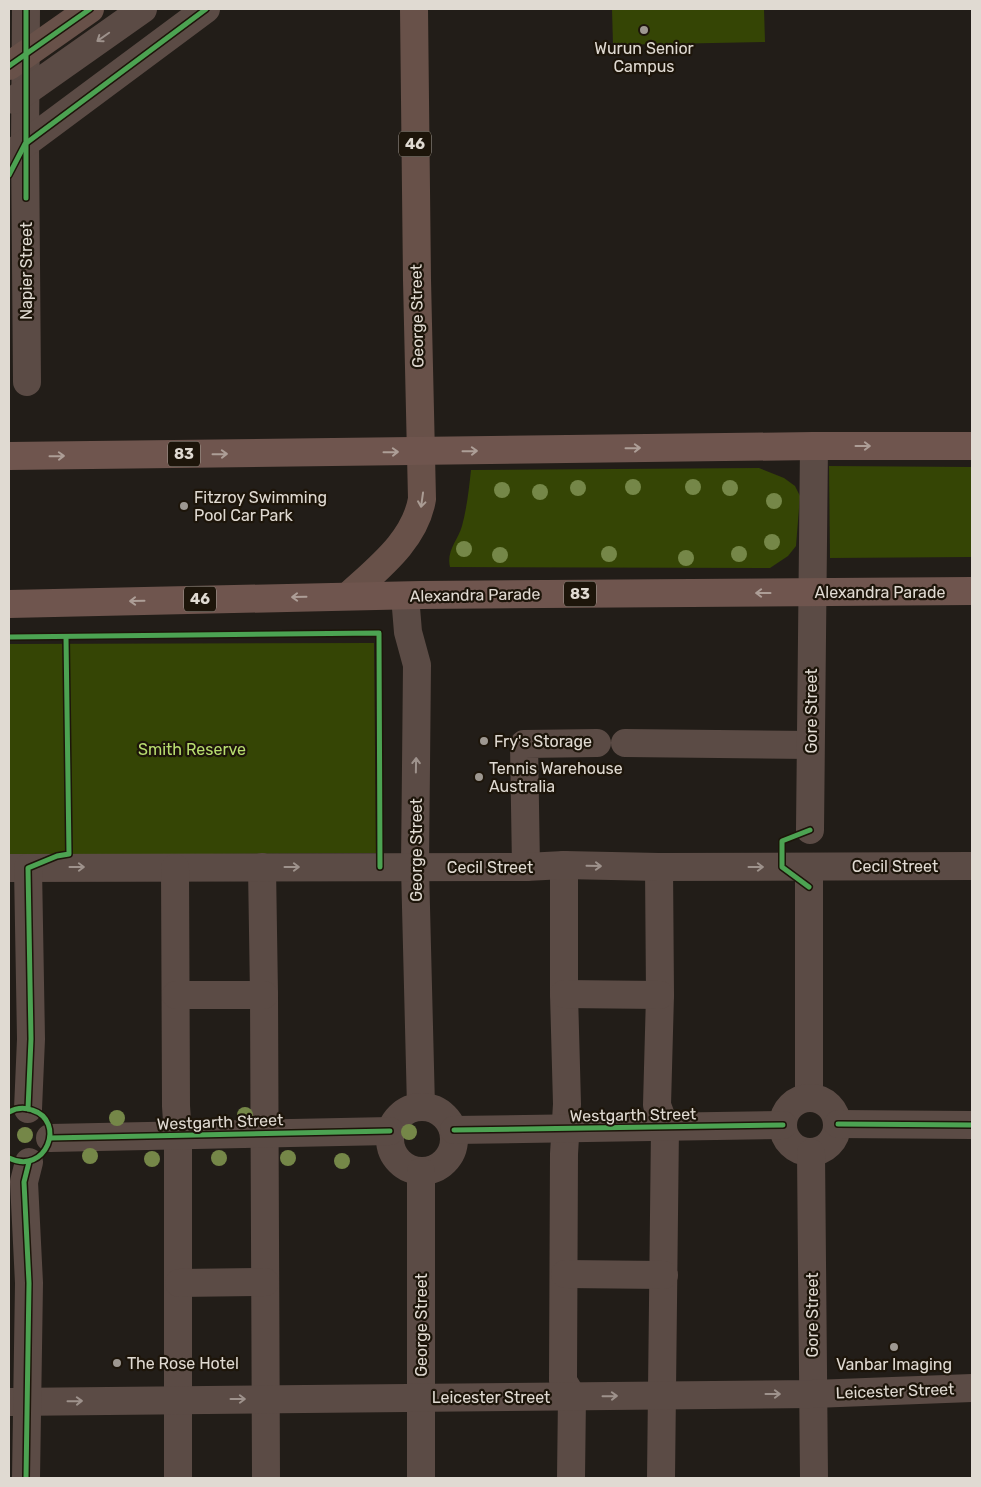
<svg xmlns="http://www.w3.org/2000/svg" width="981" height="1487" font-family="Rubik,sans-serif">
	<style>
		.green { fill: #354505 }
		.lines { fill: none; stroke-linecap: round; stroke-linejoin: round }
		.minor { stroke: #5b4b45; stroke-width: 28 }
		.major { stroke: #685149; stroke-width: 28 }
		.highway { stroke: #6f554e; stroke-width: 28 }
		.cycleway-casing { stroke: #1d150a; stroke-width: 8 }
		.cycleway { stroke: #4ca352; stroke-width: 5 }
		.tree { fill: #758748 }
		.oneway { stroke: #9e928c }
		.oneway2 { stroke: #ad9e97 }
		.oneway3 { stroke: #aa9c94 }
		.poi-dot { fill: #9e9891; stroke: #1d150a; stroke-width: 2 }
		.labels { text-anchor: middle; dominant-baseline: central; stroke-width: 4.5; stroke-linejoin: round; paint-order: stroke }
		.shield { fill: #1d150a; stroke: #a69f96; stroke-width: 1 }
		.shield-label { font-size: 15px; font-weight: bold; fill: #e0dad2 }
		.poi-label { font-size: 16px; fill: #e0dad2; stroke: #1d150a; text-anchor: start }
		.street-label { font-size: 16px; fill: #e0dad2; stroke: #1d150a }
		.park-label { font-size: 16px; fill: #b9de70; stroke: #1d150a }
	</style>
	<rect width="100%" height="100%" fill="#221d18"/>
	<g class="green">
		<polygon points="612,9 764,9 765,42 613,45"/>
		<polygon points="829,466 972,467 972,557 830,558"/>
		<path d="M759,468L784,478L795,486L800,496L796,546L788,556L770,568L450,567C446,551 458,540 462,526C467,507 469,489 471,470Z"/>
		<polygon points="374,643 376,853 9,855 9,644"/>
	</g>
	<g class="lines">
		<g class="minor">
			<polyline points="26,9 25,144 27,382"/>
			<polyline points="14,100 143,9"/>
			<polyline points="15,151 206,9"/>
			<polyline points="405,596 408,632 417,665 415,867 421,1107"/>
			<polyline points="625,743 810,745"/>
			<polyline points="810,830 814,446"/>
			<polyline points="564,865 564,994 567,1104 564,1154 563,1381 572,1396 571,1478"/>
			<polyline points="262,867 264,995 266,1478"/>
			<polyline points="526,867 524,744 597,743"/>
			<polyline points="659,867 660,995 657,1105 665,1127 661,1478"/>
			<polyline points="809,867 809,1098"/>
			<polyline points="9,868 526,867 564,865 659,867 971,866"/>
			<polyline points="28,868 31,1039 28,1109"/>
			<polyline points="175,868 176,1106 178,1136 178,1478"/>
			<polyline points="564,994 660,995"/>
			<polyline points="176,995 264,995"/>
			<circle cx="810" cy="1125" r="27"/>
			<circle cx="422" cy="1139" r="32"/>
			<polyline points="838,1124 972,1125"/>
			<polyline points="454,1130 783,1125"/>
			<polyline points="50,1138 390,1131"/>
			<polyline points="811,1153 814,1478"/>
			<polyline points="421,1172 421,1478"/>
			<polyline points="565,1274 664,1275"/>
			<polyline points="179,1283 265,1282"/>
			<polyline points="9,1402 813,1394 972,1388"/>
			<polyline points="26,1478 29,1283 24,1182 29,1162"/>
		</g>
		<g class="major">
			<polyline points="9,66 90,9"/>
			<path d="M348,596C377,569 415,541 422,499L417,280L414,9"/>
		</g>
		<g class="highway">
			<polyline points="9,456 814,446 972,446"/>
			<polyline points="9,604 421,595 972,591"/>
		</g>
		<defs>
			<g id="cycleway">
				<polyline points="9,66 90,9"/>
				<polyline points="9,175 25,144 206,9"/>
				<polyline points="26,198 26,9"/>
				<polyline points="9,637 379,633 380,867"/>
				<polyline points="809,887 782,867 782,841 810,830"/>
				<polyline points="28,1109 31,1039 28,868 57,856 69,854 66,637"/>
				<path d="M9,1112C16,1108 24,1107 32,1110C67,1121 46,1176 9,1158"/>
				<polyline points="838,1124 972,1125"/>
				<polyline points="454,1130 783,1125"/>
				<polyline points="50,1138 390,1131"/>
				<polyline points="26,1478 29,1283 24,1182 29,1162"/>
			</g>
		</defs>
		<use href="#cycleway" class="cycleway-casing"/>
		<use href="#cycleway" class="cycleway"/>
	</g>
	<g class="tree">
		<circle cx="633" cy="487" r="8"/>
		<circle cx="693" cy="487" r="8"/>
		<circle cx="578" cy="488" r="8"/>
		<circle cx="730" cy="488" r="8"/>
		<circle cx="502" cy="490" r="8"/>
		<circle cx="540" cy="492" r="8"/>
		<circle cx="774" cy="501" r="8"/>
		<circle cx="772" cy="542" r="8"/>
		<circle cx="464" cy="549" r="8"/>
		<circle cx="609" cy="554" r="8"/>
		<circle cx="739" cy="554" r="8"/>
		<circle cx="500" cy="555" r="8"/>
		<circle cx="686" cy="558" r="8"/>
		<circle cx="245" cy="1115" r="8"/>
		<circle cx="117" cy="1118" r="8"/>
		<circle cx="409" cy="1132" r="8"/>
		<circle cx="25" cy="1135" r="8"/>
		<circle cx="90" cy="1156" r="8"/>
		<circle cx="219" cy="1158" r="8"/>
		<circle cx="288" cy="1158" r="8"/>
		<circle cx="152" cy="1159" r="8"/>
		<circle cx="342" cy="1161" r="8"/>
	</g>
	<defs><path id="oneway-shaft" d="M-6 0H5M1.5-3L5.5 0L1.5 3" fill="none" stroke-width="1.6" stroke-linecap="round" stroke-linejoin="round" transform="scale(1.25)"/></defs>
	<g class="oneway">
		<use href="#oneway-shaft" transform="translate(103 37) rotate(145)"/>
		<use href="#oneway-shaft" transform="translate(416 765) rotate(-89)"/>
		<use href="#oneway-shaft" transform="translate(594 866) rotate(1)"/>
		<use href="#oneway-shaft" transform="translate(77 867)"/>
		<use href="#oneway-shaft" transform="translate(292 867)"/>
		<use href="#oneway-shaft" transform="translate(756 867)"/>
		<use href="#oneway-shaft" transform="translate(773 1394)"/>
		<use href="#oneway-shaft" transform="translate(610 1396) rotate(-1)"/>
		<use href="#oneway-shaft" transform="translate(238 1399)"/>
		<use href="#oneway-shaft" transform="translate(75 1401) rotate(-1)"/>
	</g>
	<g class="oneway2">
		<use href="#oneway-shaft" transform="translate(863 446)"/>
		<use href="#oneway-shaft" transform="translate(633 448) rotate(-1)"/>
		<use href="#oneway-shaft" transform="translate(470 451) rotate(-1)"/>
		<use href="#oneway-shaft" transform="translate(391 452) rotate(-1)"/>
		<use href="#oneway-shaft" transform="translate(220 454) rotate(-1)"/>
		<use href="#oneway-shaft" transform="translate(57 456) rotate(-1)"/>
		<use href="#oneway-shaft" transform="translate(763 593) rotate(180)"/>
		<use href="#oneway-shaft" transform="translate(299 597) rotate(179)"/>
		<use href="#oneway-shaft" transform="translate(137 601) rotate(179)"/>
	</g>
	<use class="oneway3" href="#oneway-shaft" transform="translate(422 500) rotate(98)"/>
	<g class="poi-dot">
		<circle cx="644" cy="30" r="5"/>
		<circle cx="184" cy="506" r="5"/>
		<circle cx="484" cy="741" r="5"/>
		<circle cx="479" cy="777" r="5"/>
		<circle cx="894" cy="1347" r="5"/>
		<circle cx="117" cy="1363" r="5"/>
	</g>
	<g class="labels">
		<g class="shield">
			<rect x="399" y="131.5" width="32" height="25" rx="4"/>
			<rect x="168" y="441.5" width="32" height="25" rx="4"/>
			<rect x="564" y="581.5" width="32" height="25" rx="4"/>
			<rect x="184" y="586.5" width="32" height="25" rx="4"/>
		</g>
		<g class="shield-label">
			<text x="415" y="144">46</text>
			<text x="184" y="454">83</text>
			<text x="580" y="594">83</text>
			<text x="200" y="599">46</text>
		</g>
		<g class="poi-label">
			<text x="644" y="48" text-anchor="middle">Wurun Senior<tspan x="644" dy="18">Campus</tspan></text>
			<text x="194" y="497">Fitzroy Swimming<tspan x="194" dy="18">Pool Car Park</tspan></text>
			<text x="494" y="741">Fry's Storage</text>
			<text x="489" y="768">Tennis Warehouse<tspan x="489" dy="18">Australia</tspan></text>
			<text x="127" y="1363">The Rose Hotel</text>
			<text x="894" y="1364" text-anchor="middle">Vanbar Imaging</text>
		</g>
		<g class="street-label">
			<text transform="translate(26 271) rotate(-90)">Napier Street</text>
			<text transform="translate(417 316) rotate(-91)">George Street</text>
			<text x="880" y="592">Alexandra Parade</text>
			<text transform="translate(475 595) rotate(-1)">Alexandra Parade</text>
			<text transform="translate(811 711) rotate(-90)">Gore Street</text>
			<text transform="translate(416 850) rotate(-90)">George Street</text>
			<text x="895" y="866">Cecil Street</text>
			<text x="490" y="867">Cecil Street</text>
			<text transform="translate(633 1115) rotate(-1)">Westgarth Street</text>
			<text transform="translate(220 1122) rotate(-2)">Westgarth Street</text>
			<text transform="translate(812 1315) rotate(-90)">Gore Street</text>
			<text transform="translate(421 1325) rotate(-90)">George Street</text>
			<text transform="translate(895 1391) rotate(-2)">Leicester Street</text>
			<text x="491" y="1397">Leicester Street</text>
		</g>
		<g class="park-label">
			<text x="192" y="749">Smith Reserve</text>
		</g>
	</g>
	<rect width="981" height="1487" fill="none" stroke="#e0dad2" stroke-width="20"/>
</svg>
